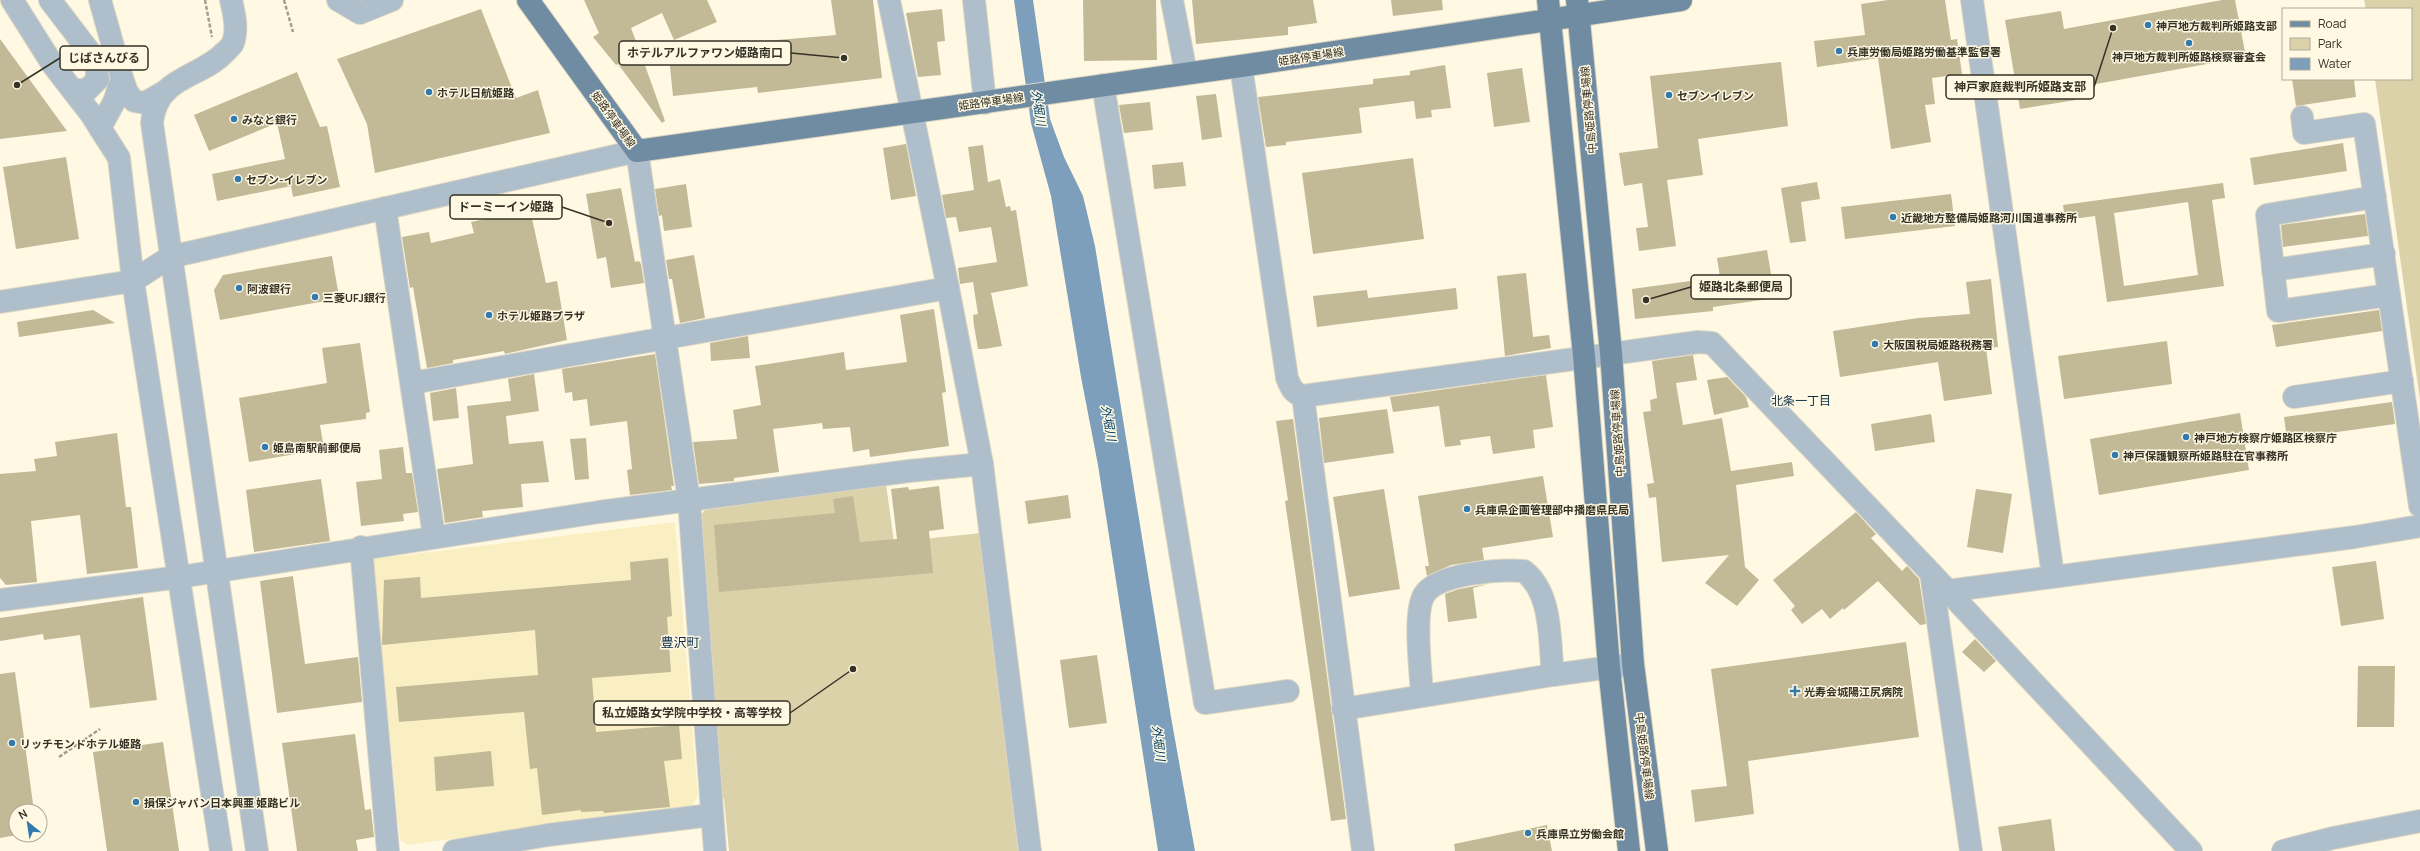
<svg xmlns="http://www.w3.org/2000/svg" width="2420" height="851" font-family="Manrope,'Noto Sans JP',sans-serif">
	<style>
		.built { fill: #faefc3 }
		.green { fill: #dcd2aa }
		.water { fill: #7d9fbc }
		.building { fill: #c2b997; fill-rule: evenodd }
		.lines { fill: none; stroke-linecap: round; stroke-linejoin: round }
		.minor-casing { stroke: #dbd5c2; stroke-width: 24 }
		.major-casing { stroke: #dbd5c2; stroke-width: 24 }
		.path { stroke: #a39e8d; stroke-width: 2.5; stroke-dasharray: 4 2; stroke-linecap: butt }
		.minor { stroke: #aebecb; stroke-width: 22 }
		.major { stroke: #6f8ca3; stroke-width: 22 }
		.poi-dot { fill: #327aae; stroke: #fff9e4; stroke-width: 1.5 }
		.labels { text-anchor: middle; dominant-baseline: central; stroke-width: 3; stroke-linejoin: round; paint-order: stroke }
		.poi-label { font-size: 11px; font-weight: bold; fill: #363225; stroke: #fff9e4; text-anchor: start }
		.street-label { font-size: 11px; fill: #363225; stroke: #fff9e4 }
		.water-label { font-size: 12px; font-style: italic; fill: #034066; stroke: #fff9e4 }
		.neighbourhood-label { font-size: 12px; fill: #0b2e47; stroke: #fff9e4 }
		.quarter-label { font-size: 13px; fill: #0b2e47; stroke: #fff9e4 }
		.leader { fill: none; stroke: #363225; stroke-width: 1.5 }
		.callout-dot { fill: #363225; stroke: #fff9e4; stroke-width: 1.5 }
		.callout { fill: #fff9e4; stroke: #363225; stroke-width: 1.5 }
		.callout-label { font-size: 12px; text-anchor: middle; font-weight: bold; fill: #363225 }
	</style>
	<rect width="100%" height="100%" fill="#fff9e4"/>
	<polygon class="built" points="675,522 698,796 692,805 408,845 400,840 373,559"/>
	<g class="green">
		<polygon points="2364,0 2420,0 2420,400 2375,79 2411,79 2411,9 2366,9"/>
		<polygon points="886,484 894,542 981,533 1018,851 729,851 724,799 719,797 697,520 705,510"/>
	</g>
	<polygon class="water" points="1014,0 1033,0 1050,119 1064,157 1083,196 1095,246 1171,717 1195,851 1158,851 1098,465 1081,377 1051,196 1031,123"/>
	<g class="building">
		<polygon points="584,0 707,0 717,22 674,40 662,13 631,28 641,54 621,62 643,60 665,121 662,123 618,64 616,65 593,37 599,33"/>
		<polygon points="831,0 873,0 882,78 758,93 757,87 673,96 669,57 754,48 753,42 836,35"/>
		<polygon points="1083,0 1156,0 1157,60 1084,61"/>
		<polygon points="1192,0 1313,0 1317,23 1288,27 1288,35 1196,44"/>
		<polygon points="1391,0 1442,0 1443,10 1393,16"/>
		<polygon points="1888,0 1945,0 1951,40 1957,39 1962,74 1932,78 1935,104 1925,105 1931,142 1891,149 1878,58 1817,67 1814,41 1865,35 1861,4"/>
		<polygon points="2222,0 2235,0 2246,57 2074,88 2076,100 2020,109 2005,20 2061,11 2064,29"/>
		<polygon points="481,9 516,98 538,90 550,133 375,173 367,124 337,59"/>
		<polygon points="942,9 945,41 937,42 941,75 918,77 906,13"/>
		<polygon points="0,39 67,131 0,139"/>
		<polygon points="1781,62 1788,126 1698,139 1703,175 1667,180 1676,246 1639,251 1636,228 1648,227 1642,183 1624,186 1619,153 1658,148 1650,76"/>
		<polygon points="1445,65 1451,108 1431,110 1432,117 1416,119 1414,101 1359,108 1362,133 1286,142 1286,145 1266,147 1258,97 1373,84 1373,79 1410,75 1410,71"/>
		<polygon points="1522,68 1530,122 1494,127 1487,73"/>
		<polygon points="297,72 320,127 327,126 340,187 293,197 291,186 217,201 212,174 285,159 277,123 209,151 194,115"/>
		<polygon points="2292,79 2354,79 2356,97 2296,106"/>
		<polygon points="1216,94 1222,137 1202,140 1196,96"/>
		<polygon points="1150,102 1153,130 1124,133 1119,105"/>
		<polygon points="2343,143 2347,171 2254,185 2250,158"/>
		<polygon points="906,144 916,196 891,200 883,148"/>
		<polygon points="983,145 988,182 1000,179 1006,207 1010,206 1011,211 1016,210 1028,286 991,293 1002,346 984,349 978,349 974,326 973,315 978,314 973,282 960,284 958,268 997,262 991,227 959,232 956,217 946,218 942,195 974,190 968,147"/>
		<polygon points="66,157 79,239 16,249 3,167"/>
		<polygon points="1413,158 1424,239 1313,254 1302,173"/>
		<polygon points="1183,162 1186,186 1154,189 1152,165"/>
		<polygon points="1817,182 1820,199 1801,202 1806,241 1790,243 1781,188"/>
		<path d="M2223,183L2225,198L2212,200L2224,286L2107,302L2095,216L2065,220L2063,205ZM2188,202L2198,275L2124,286L2114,213Z"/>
		<polygon points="686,184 692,227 664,231 662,215 659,216 655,189"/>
		<polygon points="621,188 635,262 639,261 641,264 644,283 611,288 606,257 597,259 586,194"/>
		<polygon points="1951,194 1955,226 1845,239 1841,207"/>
		<polygon points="530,209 546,283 557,281 567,340 505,354 504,351 453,360 453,363 427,368 413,287 410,288 402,237 429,232 431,243 474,233 471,222"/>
		<polygon points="2365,214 2368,236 2283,247 2281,225"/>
		<polygon points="1767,250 1775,298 1713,307 1713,311 1635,319 1632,289 1720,277 1717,258"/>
		<polygon points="694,255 705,318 680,323 672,279 669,279 666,260"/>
		<polygon points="332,256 338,291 324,294 325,301 220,320 214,290 223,275"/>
		<polygon points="1526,273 1533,337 1549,335 1551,348 1505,356 1497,276"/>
		<polygon points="1991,279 1998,347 1986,348 1992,394 1944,401 1938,362 1840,377 1833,331 1918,318 1970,314 1966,282"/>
		<polygon points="1456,288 1458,309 1317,327 1313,296 1367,290 1368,298"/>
		<polygon points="934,309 946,392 942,393 949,446 870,457 869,449 853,452 850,427 823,429 822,423 773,429 779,472 734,478 734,481 699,484 693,442 737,439 733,410 761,405 755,366 844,352 846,370 907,362 900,315"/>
		<polygon points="93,310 115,323 19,337 17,322"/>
		<polygon points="2379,310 2382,331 2276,347 2272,325"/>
		<polygon points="748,336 750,358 711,361 710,343"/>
		<polygon points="2167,341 2172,384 2064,399 2058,356"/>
		<polygon points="360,343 370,412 366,413 366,419 320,425 324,449 249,462 239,398 327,383 322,348"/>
		<polygon points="655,354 674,486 671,486 672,490 630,495 627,470 632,469 627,421 590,426 587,399 573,401 572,392 565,393 562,369"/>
		<polygon points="1693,355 1697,380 1676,383 1683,425 1722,418 1731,471 1792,462 1794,476 1736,485 1745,567 1759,580 1737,606 1705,583 1729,555 1662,562 1656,497 1649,498 1647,484 1654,483 1643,412 1651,411 1650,400 1657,398 1652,361"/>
		<polygon points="534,374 539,411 506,416 509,444 543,441 549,482 521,484 523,507 482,511 483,517 445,523 437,469 473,464 467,406 511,401 508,379"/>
		<polygon points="1546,375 1553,427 1533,430 1535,448 1493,454 1490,436 1460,440 1461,445 1445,447 1439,406 1393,412 1390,397"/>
		<polygon points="1727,377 1746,397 1749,407 1714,415 1707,380"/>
		<polygon points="456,388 459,418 433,421 430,393"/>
		<polygon points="2392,402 2395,424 2287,439 2284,417"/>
		<polygon points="1387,409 1394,453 1324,463 1319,418"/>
		<polygon points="2240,413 2249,470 2099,495 2090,439"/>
		<polygon points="1931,414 1935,442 1875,451 1871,424"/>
		<polygon points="1293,419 1346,819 1331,821 1285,501 1288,500 1276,421"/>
		<polygon points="117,433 126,507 131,507 138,568 87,574 80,515 31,521 37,582 6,585 0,578 0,474 36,471 34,459 57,456 55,442"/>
		<polygon points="586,438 589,479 575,480 570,439"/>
		<polygon points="403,447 406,473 412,473 418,512 403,514 404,521 361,526 356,482 382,479 379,450"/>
		<polygon points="1543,476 1553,537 1482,548 1484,560 1451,565 1427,576 1425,566 1429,566 1418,496"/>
		<polygon points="321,479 330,541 254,552 246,490"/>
		<polygon points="939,486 944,529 929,531 933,573 719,592 714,525 835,513 833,499 853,496 860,542 897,539 891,489 908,487 909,490"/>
		<polygon points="1384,489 1400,589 1349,597 1333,497"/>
		<polygon points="1976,489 2012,494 2003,553 1967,547"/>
		<polygon points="1068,495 1071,518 1028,524 1025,501"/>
		<polygon points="1856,512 1876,534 1871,538 1902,571 1907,566 1919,579 1926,624 1920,625 1878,581 1844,610 1843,608 1830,619 1822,609 1802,624 1791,610 1795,606 1773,580"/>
		<polygon points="668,558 672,616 667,617 671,672 592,678 596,732 679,725 682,759 664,761 670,807 604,813 603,811 581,812 581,810 542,815 537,768 530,769 524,712 399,722 396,687 538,675 535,630 382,645 384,580 420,577 421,598 631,580 630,562"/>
		<polygon points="2376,561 2384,619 2341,626 2332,567"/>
		<polygon points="293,576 305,664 358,657 362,702 277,713 260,581"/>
		<polygon points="1488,584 1473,588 1477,618 1448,622 1445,594 1459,589"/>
		<polygon points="143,597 157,700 90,708 80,635 44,640 43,634 0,641 0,618"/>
		<polygon points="1975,639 1996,661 1984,672 1962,652"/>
		<polygon points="1906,642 1919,737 1748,761 1754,814 1695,822 1691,790 1727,786 1711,669"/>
		<polygon points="1097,655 1107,723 1069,728 1060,660"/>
		<polygon points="2358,666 2395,666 2394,727 2357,727"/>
		<polygon points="15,672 34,811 16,811 17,835 0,838 0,674"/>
		<polygon points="355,734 365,810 371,809 374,837 356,840 358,851 297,851 282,743"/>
		<polygon points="163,742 179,851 107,851 93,752"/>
		<polygon points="491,751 494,786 436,791 434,757"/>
		<polygon points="2051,819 2055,851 2002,851 1998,827"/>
		<polygon points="1547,825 1552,851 1455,851 1454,844"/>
	</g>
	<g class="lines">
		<defs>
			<g id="minor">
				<polyline points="12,0 53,65 91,114 119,158 133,281 221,851"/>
				<polyline points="50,0 95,59 98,79 87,90 73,90"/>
				<path d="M231,0C234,13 238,29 233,43C232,46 228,49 225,52C200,79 157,75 152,123L257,851"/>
				<polyline points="338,0 360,13 392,0"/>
				<polyline points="889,0 948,288 982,464 1030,851"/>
				<polyline points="974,0 985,103"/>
				<polyline points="1172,0 1186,73"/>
				<polyline points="1972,0 2053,576"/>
				<path d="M1241,66L1287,378C1291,388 1293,393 1303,396L1698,342L1712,343L1931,573L2191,851"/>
				<polyline points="122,78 127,92 134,101 145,103 166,91"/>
				<polyline points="1103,85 1205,703 1288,691"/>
				<polyline points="2302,117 2304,133 2364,124 2420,506"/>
				<polyline points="100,128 114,102 122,78 100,0"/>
				<polyline points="2375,197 2267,215 2278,311 2389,295"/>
				<polyline points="385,208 434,536"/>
				<polyline points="2273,270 2384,254"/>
				<polyline points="0,302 133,281 170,257 637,151 689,500 715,851"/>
				<polyline points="412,383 948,288"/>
				<polyline points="1303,396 1363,851"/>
				<polyline points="2294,397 2402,381"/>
				<polyline points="361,547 388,851"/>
				<polyline points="1931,573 1971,851"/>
				<polyline points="1947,591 2355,537 2420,526"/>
				<polyline points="0,600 180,577 599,512 909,471 982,464"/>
				<path d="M1422,695C1421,673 1413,613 1424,595C1437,573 1501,569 1524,571C1553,594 1549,641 1553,675"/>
				<polyline points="1343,709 1553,675 1633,664"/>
				<polyline points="454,851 548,835 711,815"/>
				<polyline points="2283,851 2333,838 2420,821"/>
			</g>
			<g id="major">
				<polyline points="528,0 637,151 1241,66 1681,0"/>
				<polyline points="1548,0 1584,356 1609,667 1629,851"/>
				<polyline points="1577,0 1611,353 1633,664 1657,851"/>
			</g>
		</defs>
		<use href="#minor" class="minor-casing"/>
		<use href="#major" class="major-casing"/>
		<g class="path">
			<polyline points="205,0 212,37"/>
			<polyline points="284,0 293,32"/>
			<polyline points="59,757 100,729"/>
		</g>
		<use href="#minor" class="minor"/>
		<use href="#major" class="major"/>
	</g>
	<g class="poi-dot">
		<circle cx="2148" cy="25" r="4"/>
		<circle cx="2189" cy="43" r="4"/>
		<circle cx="1839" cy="51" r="4"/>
		<circle cx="429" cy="92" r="4"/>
		<circle cx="1669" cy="95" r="4"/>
		<circle cx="234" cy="119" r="4"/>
		<circle cx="238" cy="179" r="4"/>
		<circle cx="1893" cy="217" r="4"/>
		<circle cx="239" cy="288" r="4"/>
		<circle cx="315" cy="297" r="4"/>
		<circle cx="489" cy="315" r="4"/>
		<circle cx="1875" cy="344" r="4"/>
		<circle cx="2186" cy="437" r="4"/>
		<circle cx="265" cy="447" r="4"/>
		<circle cx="2115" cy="455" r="4"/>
		<circle cx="1467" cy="509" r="4"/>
		<path d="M1793 685h4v4h4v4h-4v4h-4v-4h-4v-4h4z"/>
		<circle cx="12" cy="743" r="4"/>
		<circle cx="136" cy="802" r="4"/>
		<circle cx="1528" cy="833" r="4"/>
	</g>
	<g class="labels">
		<g class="poi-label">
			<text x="2156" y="25">神戸地方裁判所姫路支部</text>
			<text x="1847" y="51">兵庫労働局姫路労働基準監督署</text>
			<text x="2189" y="56" text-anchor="middle">神戸地方裁判所姫路検察審査会</text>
			<text x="437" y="92">ホテル日航姫路</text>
			<text x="1677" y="95">セブンイレブン</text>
			<text x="242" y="119">みなと銀行</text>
			<text x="246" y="179">セブン-イレブン</text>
			<text x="1901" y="217">近畿地方整備局姫路河川国道事務所</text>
			<text x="247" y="288">阿波銀行</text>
			<text x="323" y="297">三菱UFJ銀行</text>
			<text x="497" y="315">ホテル姫路プラザ</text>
			<text x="1883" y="344">大阪国税局姫路税務署</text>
			<text x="2194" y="437">神戸地方検察庁姫路区検察庁</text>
			<text x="273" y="447">姫島南駅前郵便局</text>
			<text x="2123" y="455">神戸保護観察所姫路駐在官事務所</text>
			<text x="1475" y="509">兵庫県企画管理部中播磨県民局</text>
			<text x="1804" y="691">光寿会城陽江尻病院</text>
			<text x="20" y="743">リッチモンドホテル姫路</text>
			<text x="144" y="802">損保ジャパン日本興亜 姫路ビル</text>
			<text x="1536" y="833">兵庫県立労働会館</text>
		</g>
		<g class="street-label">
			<text transform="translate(1311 56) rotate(-9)">姫路停車場線</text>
			<text transform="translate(991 101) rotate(-8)">姫路停車場線</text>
			<text transform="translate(1588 110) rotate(-95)">中島姫路停車場線</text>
			<text transform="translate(614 119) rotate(54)">姫路停車場線</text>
			<text transform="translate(1617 433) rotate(-94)">中島姫路停車場線</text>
			<text transform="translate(1645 756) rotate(83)">中島姫路停車場線</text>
		</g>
		<g class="water-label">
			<text transform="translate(1039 108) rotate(82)">外堀川</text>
			<text transform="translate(1109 423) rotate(80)">外堀川</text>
			<text transform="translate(1159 743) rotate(83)">外堀川</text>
		</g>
		<g class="neighbourhood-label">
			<text x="1801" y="400">北条一丁目</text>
		</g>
		<g class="quarter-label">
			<text x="680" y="642">豊沢町</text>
		</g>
	</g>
	<path class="leader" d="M844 58L791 53M17 85L60 58M2113 28L2094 87M609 223L562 207M1646 300L1691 287M853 669L790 713"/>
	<g class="callout-dot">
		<circle cx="844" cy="58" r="4"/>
		<circle cx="17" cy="85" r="4"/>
		<circle cx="2113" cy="28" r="4"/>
		<circle cx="609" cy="223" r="4"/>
		<circle cx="1646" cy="300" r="4"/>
		<circle cx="853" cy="669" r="4"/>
	</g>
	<g class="callout">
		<rect x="619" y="41" width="172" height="24" rx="4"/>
		<rect x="60" y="46" width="88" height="24" rx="4"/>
		<rect x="1946" y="75" width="148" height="24" rx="4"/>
		<rect x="450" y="195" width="112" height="24" rx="4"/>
		<rect x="1691" y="275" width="100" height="24" rx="4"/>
		<rect x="594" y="701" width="196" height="24" rx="4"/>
	</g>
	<g class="callout-label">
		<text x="705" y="57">ホテルアルファワン姫路南口</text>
		<text x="104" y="62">じばさんびる</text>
		<text x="2020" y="91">神戸家庭裁判所姫路支部</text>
		<text x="506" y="211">ドーミーイン姫路</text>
		<text x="1741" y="291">姫路北条郵便局</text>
		<text x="692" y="717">私立姫路女学院中学校・高等学校</text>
	</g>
	<rect x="2282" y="8" width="130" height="72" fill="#fff9e4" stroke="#afa998"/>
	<rect x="2290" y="21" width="20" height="6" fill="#6f8ca3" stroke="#afa998"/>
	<text x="2318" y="28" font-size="12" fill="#363225">Road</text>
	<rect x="2290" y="38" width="20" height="12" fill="#dcd2aa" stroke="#afa998"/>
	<text x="2318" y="48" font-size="12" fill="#363225">Park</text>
	<rect x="2290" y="58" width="20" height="12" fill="#7d9fbc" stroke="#afa998"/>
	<text x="2318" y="68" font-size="12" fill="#363225">Water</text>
	<g transform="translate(28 823) rotate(330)"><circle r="19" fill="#fff9e4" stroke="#afa998"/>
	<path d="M0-3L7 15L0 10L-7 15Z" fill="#327aae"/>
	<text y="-6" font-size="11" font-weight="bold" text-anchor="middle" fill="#363225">N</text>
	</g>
</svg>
